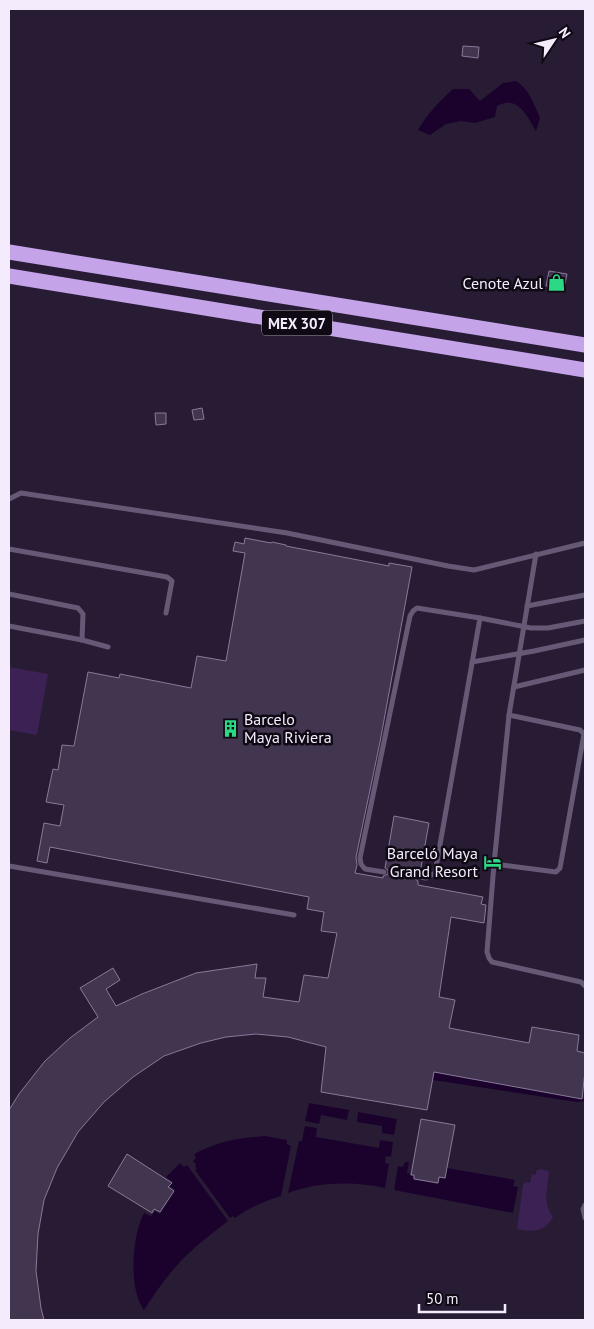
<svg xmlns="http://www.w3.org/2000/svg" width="594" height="1329" font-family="'PT Sans',sans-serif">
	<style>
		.green { fill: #3c2154 }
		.water { fill: #1a022d }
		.building { fill: #423550; stroke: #887a98 }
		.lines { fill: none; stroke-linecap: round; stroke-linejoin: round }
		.lane { stroke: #665975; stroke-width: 5 }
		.highway { stroke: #c4a3e9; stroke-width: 15 }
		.labels { text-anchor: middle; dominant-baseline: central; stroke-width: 5; stroke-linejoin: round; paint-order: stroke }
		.shield { fill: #0f0914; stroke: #afa8b7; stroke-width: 1 }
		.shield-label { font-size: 15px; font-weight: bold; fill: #f4ecfd }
		.poi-label { font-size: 16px; fill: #f4ecfd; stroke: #0f0914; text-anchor: end }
	</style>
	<rect width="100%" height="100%" fill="#281c35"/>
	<g class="green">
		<polygon points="9,667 48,674 37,735 9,730"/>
		<path d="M540,1169L549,1171C548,1187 542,1202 553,1217C544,1232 534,1232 517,1229L523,1185L525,1182L530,1183L532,1174L536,1175V1171Z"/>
	</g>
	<g class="water">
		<path d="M516,81C529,89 534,104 540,118L536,131C530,121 522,104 510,103C506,102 501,104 497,106L495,117L475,123L461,121L446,124L430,135L418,130C427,114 440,101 453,89H469L480,101L503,83Z"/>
		<polygon points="434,1072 585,1099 585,1101 577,1102 433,1080"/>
		<polygon points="309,1103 349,1110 347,1120 321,1115 319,1124 305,1121"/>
		<polygon points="358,1112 397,1119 394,1135 382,1133 382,1126 357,1122"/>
		<path d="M305,1126L317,1128L316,1137L379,1148L380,1140L393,1142L391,1157L386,1156L385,1163L389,1164L385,1188C354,1181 317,1182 288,1193L299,1141H302Z"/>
		<path d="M265,1136L287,1140V1144L291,1146L281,1196C264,1201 249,1208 235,1218L233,1216L230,1218L195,1170L197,1169L195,1166L196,1164L193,1161L196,1158L194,1154C220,1141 237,1138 265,1136Z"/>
		<polygon points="405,1162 409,1162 407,1173 410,1173 409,1175 413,1176 413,1179 438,1184 440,1178 446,1179 447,1168 515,1180 513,1186 518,1187 513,1213 394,1190 398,1166 403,1167"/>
		<path d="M180,1163L184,1167L187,1165L228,1221C214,1232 200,1242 188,1254C171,1270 157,1290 144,1310C128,1289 132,1236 144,1213L151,1216L155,1211L160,1214L175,1190L170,1186L173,1182L166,1177Z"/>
	</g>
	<g class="building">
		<polygon points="463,46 479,47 478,58 462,56"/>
		<polygon points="549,271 567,274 565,284 559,283 558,288 546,286"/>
		<polygon points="202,408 204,419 194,420 192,410"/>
		<polygon points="155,413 166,413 166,424 156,425"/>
		<polygon points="245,538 271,543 272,542 286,545 286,546 389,566 389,563 412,567 380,742 356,857 357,865 355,873 383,878 383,876 388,874 388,870 385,868 394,816 429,823 420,873 417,873 415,876 415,879 418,881 418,885 483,897 481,904 486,905 484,923 451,917 439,997 455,1000 449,1028 529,1043 532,1027 579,1035 577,1051 585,1053 585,1071 582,1099 434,1072 427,1110 321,1092 326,1047 288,1037 256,1034 226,1037 201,1043 164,1056 133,1077 104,1102 78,1132 57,1168 44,1200 38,1234 36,1271 41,1308 44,1320 9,1320 9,1110 19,1094 45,1061 70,1038 98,1017 80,988 113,968 120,980 106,989 116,1006 142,994 196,973 257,964 255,978 266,978 263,997 299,1002 304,975 328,978 337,933 321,931 324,912 307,909 309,897 50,847 47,863 37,861 44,823 60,826 64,805 46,802 53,769 58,770 62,745 74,746 88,672 119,678 120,674 191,688 197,656 226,661 245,553 233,551 235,542 244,544"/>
		<polygon points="421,1119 455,1125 445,1178 439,1177 438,1183 414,1179 414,1175 411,1175"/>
		<polygon points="127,1154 172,1183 168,1187 174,1191 160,1212 154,1209 152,1213 108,1186"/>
	</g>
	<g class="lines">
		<g class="lane">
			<polyline points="9,499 21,493 287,533 448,566 474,570 585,543"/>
			<polyline points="9,549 167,577 172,581 166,613"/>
			<polyline points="536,554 509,715 494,864 487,952 489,958 492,962 581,982 585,986"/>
			<polyline points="9,594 78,608 83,614 82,640"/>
			<polyline points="527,606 585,595"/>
			<polyline points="480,618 531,628 548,628 585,621"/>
			<polyline points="9,626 82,640 108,647"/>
			<polyline points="472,662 534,651 585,640"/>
			<polyline points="514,687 585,670"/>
			<polyline points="494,864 556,872 560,868 584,734 580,730 509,715"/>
			<polyline points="9,866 294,915"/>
			<polyline points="384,872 365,869 361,864 360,858 410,616 413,611 417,608 480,618 435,873 426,878 419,877"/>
			<polyline points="585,1205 583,1209 585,1218"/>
		</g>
		<g class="highway">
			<polyline points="9,252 585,345"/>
			<polyline points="9,276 585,370"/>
		</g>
	</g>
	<defs>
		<symbol id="shop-bare" viewBox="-9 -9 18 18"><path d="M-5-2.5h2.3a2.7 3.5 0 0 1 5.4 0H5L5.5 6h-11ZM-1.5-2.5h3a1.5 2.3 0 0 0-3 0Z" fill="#2bd884" stroke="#0f0914" stroke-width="2.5" paint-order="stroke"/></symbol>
		<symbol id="building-bare" viewBox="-9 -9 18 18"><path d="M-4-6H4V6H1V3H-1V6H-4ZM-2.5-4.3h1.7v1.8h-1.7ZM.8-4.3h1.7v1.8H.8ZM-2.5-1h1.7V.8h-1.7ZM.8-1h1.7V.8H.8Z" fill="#2bd884" stroke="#0f0914" stroke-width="2.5" paint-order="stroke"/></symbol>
		<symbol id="hotel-bare" viewBox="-9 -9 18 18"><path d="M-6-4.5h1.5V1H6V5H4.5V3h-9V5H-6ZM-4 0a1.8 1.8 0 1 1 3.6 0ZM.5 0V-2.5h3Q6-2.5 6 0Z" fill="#2bd884" stroke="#0f0914" stroke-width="2.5" paint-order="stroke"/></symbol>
	</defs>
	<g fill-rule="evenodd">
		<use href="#shop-bare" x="544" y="270" width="25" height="25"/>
		<use href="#building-bare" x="218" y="716" width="25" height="25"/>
		<use href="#hotel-bare" x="480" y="850" width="25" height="25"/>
	</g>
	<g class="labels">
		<rect class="shield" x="262" y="310.5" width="70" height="25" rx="4"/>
		<g class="shield-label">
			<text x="297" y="323">MEX 307</text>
		</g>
		<g class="poi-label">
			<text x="543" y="283">Cenote Azul</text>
			<text x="244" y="719" text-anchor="start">Barcelo<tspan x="244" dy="18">Maya Riviera</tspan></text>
			<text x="478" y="853">Barceló Maya<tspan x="478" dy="18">Grand Resort</tspan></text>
		</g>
	</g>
	<rect width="594" height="1329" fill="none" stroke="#f4ecfd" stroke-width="20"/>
	<g transform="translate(554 40) rotate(55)" stroke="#0f0914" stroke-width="4" paint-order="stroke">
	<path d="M0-4L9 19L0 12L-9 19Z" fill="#f4ecfd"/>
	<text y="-8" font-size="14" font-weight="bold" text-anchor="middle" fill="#f4ecfd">N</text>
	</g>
	<path d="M419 1304v8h86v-8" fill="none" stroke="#f4ecfd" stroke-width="2.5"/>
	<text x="426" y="1304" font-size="15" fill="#f4ecfd" stroke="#0f0914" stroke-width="4" paint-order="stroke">50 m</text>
</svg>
